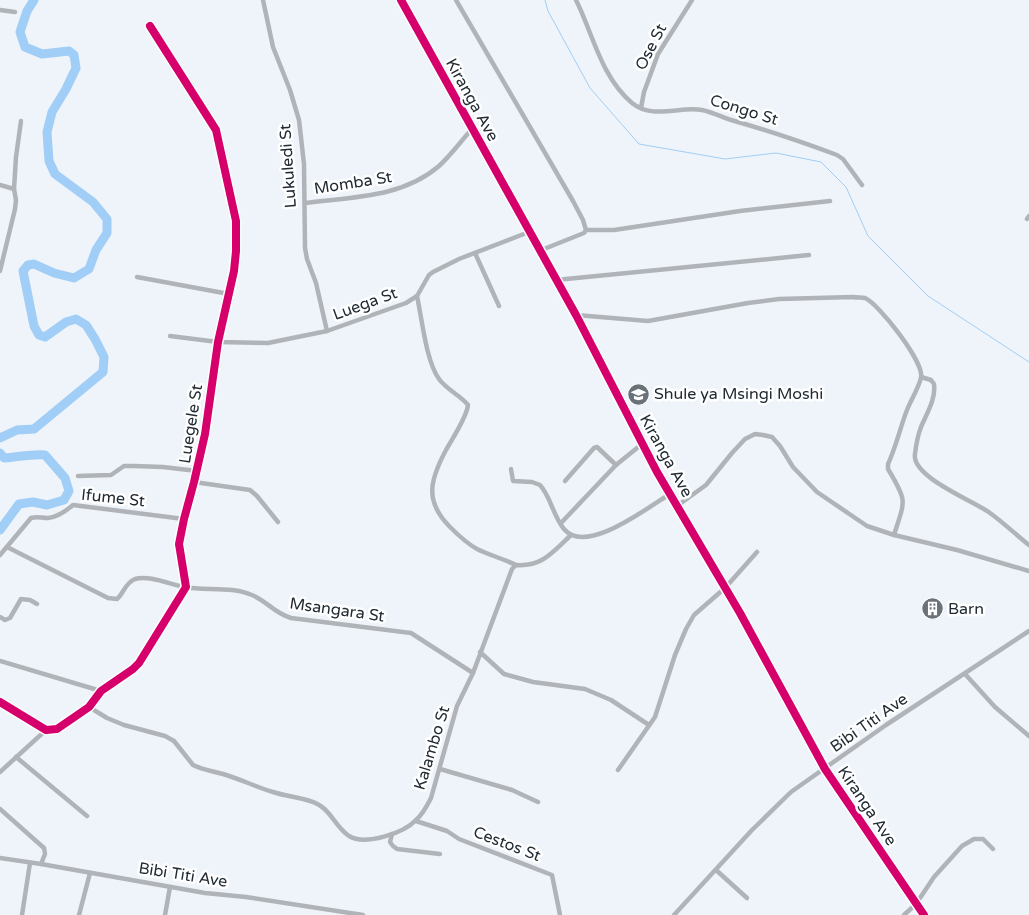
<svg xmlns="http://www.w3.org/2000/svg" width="1029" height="915" font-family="'Varela Round',sans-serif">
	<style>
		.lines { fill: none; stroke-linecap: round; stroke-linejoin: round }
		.stream { stroke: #a1cef6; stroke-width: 1 }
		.river { stroke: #a1cef6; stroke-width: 9 }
		.minor { stroke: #b0b4b9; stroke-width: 4.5 }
		.cycleway-casing { stroke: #fff; stroke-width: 11 }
		.cycleway { stroke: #d6006c; stroke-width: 8 }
		.labels { text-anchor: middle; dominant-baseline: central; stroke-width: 5; stroke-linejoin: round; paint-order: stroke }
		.street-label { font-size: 16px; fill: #212b33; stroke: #fff }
		.poi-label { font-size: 16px; fill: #212b33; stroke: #fff; text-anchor: start }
	</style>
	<rect width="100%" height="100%" fill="#eef4fa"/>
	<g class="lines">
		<polyline class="stream" points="545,0 548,11 590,88 639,144 725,159 776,153 821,162 846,187 868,236 928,296 1029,362"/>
		<g class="river">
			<polyline points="0,438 17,430 34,429 103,372 104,357 95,339 86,325 76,319 66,322 45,337 39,335 34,326 23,271 28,265 34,264 54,273 74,278 89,269 96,250 107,233 107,219 93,202 55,174 49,161 47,132 52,112 66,89 76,68 74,55 69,51 42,54 25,47 20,32 27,11 34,0"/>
			<path d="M0,453L4,458C18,457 31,454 45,455L65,478L69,491L64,500L47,505L33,502L19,504L0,530"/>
		</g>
		<g class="minor">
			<polyline points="263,0 273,47 290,90 299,120 304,164 305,248 307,259 316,283 327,331"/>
			<polyline points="401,0 576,315 657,472 740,613 825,769 924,915"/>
			<polyline points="456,0 573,201 583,220 586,230 584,233 539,251"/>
			<path d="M576,0C593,34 601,77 632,103C653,120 679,106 702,110C712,112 722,117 731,120C767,130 802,142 837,155L843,159L862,185"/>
			<polyline points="0,10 15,12"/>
			<polyline points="641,108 644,92 658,54 692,0"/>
			<polyline points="0,185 14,189 16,200 15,209 0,271"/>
			<polyline points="14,189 16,157 21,121"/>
			<path d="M305,203C351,197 402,198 439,166C451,155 461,141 472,129"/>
			<polyline points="1027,219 1029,216"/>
			<polyline points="586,230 614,230 740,211 830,201"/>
			<polyline points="475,253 499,306"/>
			<polyline points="137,277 229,294"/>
			<polyline points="556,280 809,255"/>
			<path d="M417,296C422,319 426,361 439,379C447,390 460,395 468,405C467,417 452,439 446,450C430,480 424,501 450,527C458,535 466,543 477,549C489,555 504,559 516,565"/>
			<path d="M576,315L648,321L748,303L779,299L853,297C857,298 862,297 865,298C879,304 925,363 921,378C918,389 911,400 907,410C900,428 896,447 888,464V469C908,502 905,500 894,535"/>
			<polyline points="170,336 218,342 268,343 327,331 406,303 417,296 429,275 433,272 459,259 529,232"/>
			<path d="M921,377L931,380L934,384C936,399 927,413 921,427C918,435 916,445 915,454C911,477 974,501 990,513C1004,523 1016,535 1029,545"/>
			<path d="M511,469L513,481L532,482L540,485C551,497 553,516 564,529C586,556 648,507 670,494"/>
			<polyline points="78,476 111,475 124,466 134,466 163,467 197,471"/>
			<polyline points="565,481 594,448 597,447 616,465"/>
			<polyline points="194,482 250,490 257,496 278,522"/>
			<polyline points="677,506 706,485 732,453 745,439 755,434 763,435 772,437 780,446 793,467 817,492 867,526 894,535 957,550 1029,571"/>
			<polyline points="561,523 616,465 642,444"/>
			<path d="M7,547L108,598L117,599C124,593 125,583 135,579C149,575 169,584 184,587C206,591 231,586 252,595C267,601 274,613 291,618L411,633L473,673"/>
			<path d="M0,555L31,518C37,516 41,518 48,518C58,517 66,511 73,505L184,519"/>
			<polyline points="0,617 5,620 10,618 21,599 30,600 37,604"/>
			<polyline points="480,652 504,674 533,682 585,689 611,700 649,725"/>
			<polyline points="0,661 101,691"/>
			<polyline points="965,674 995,707 1029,736"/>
			<polyline points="0,702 46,730 57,729 89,707 101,691 133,669 139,663 186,587 179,544 184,519 194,482 205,434 218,342 234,271 236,251 236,221 216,130 150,26"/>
			<path d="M89,707L107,718L124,725L165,736L174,741L193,765C203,770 213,771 223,774C240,779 256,787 273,792C285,796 298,797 310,801C331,807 333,825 349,836C365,846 404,833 416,820C423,814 427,806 431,798L457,706L473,673L512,569L516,565C542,567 553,552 571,535"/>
			<polyline points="16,757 87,816"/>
			<polyline points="440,769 512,790 538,802"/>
			<polyline points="618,770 655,717 675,655 686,629 694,615 725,588 757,552"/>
			<polyline points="0,772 46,730"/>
			<polyline points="0,809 44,848 45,854 41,864"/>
			<polyline points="416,821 447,831 459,839 552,875 560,915"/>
			<polyline points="392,834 390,842 393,846 397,849 440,854"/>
			<polyline points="0,858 41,864 205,893 246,897 363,915"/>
			<polyline points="716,870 747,898"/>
			<polyline points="22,915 30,863"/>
			<polyline points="79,915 90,873"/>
			<polyline points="165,915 170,887"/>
			<polyline points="674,915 752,830 791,792 886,725 1029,631"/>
			<polyline points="904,915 916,904 934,877 962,846 974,839 983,839 993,849"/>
		</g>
		<defs>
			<g id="cycleway">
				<polyline points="401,0 576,315 657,472 740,613 825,769 924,915"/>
				<polyline points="0,702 46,730 57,729 89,707 101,691 133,669 139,663 186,587 179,544 184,519 194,482 205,434 218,342 234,271 236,251 236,221 216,130 150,26"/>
			</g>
		</defs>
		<use href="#cycleway" class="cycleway-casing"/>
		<use href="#cycleway" class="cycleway"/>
	</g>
	<defs>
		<symbol id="school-disc" viewBox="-11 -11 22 22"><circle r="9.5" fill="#697179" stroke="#fff"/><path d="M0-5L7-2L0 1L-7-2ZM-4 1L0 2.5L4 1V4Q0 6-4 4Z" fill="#fff"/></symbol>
		<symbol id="building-disc" viewBox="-11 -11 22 22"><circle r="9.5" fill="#697179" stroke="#fff"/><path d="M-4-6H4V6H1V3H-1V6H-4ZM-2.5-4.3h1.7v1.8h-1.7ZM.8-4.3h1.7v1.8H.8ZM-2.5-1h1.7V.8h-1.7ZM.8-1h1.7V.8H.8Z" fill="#fff"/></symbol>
	</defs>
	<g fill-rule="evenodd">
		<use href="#school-disc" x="626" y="382" width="25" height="25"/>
		<use href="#building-disc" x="920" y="596" width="25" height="25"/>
	</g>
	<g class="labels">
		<g class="street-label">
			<text transform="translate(651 47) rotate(-63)">Ose St</text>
			<text transform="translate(472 100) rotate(61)">Kiranga Ave</text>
			<text transform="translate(744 110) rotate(17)">Congo St</text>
			<text transform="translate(288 166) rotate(-94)">Lukuledi St</text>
			<text transform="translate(353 183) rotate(-9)">Momba St</text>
			<text transform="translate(365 304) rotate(-20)">Luega St</text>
			<text transform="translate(191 424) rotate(-81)">Luegele St</text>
			<text transform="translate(666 456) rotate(61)">Kiranga Ave</text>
			<text transform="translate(113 498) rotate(6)">Ifume St</text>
			<text transform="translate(337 610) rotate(8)">Msangara St</text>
			<text transform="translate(869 723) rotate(-35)">Bibi Titi Ave</text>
			<text transform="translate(432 748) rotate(-73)">Kalambo St</text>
			<text transform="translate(867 806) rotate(56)">Kiranga Ave</text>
			<text transform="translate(507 844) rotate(21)">Cestos St</text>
			<text transform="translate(183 875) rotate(9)">Bibi Titi Ave</text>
		</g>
		<g class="poi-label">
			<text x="654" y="394">Shule ya Msingi Moshi</text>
			<text x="948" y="609">Barn</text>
		</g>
	</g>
</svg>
